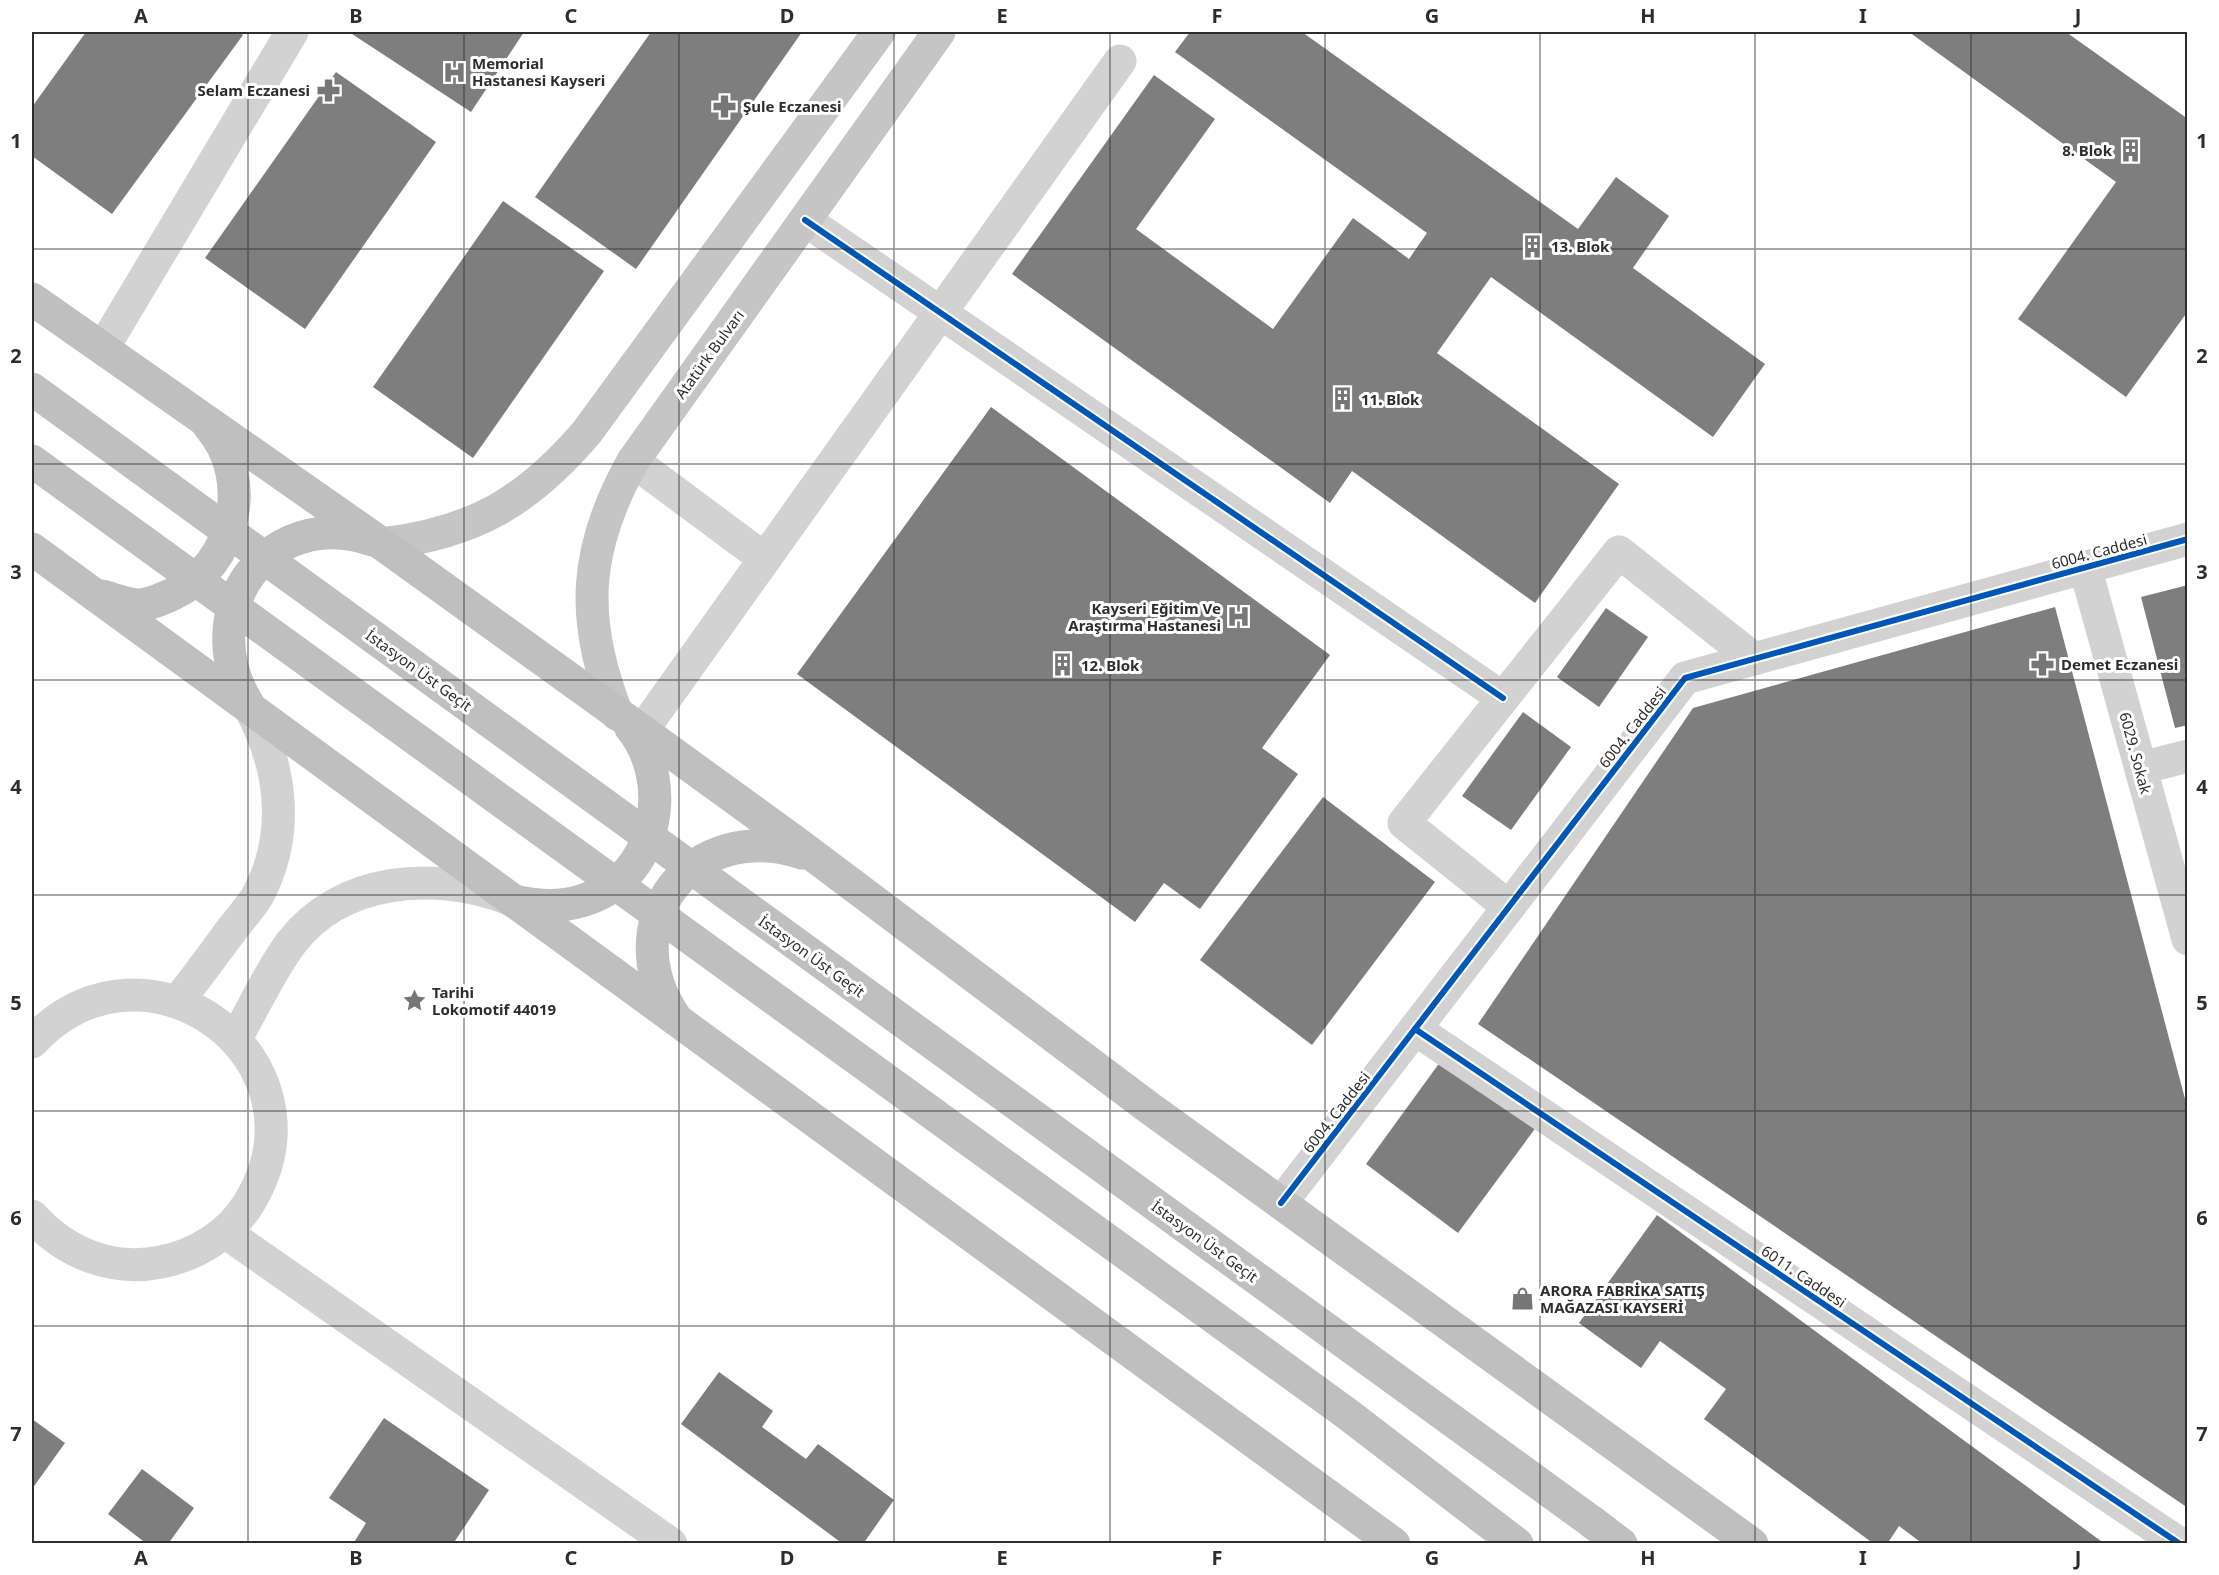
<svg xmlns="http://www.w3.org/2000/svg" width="2219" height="1575" font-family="'Noto Sans',sans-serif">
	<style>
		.building { fill: #7e7e7e }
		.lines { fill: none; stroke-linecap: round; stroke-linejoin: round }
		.street { stroke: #d2d2d2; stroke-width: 33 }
		.primary { stroke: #c5c5c5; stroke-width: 33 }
		.highway { stroke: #bfbfbf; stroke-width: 33 }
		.highway-bridge { stroke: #bfbfbf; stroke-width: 33 }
		.cycleway-casing { stroke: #fff; stroke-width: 10 }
		.cycleway { stroke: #0057b8; stroke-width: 6 }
		.grid { fill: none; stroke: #2d2d2d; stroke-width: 1.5; stroke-opacity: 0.55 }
		.labels { text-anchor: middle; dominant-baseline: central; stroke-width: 6; stroke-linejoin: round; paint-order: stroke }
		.poi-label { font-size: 15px; font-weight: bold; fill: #2d2d2d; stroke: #fff; text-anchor: start }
		.street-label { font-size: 15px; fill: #2d2d2d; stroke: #fff }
		.neatline { fill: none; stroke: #2d2d2d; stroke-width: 2 }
		.grid-label { font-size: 20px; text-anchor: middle; font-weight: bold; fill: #2d2d2d }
	</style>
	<rect width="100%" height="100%" fill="#fff"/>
	<g class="building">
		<polygon points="86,32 238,32 243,35 112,214 32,156 32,107"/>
		<polygon points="349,32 524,32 471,112"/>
		<polygon points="651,32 802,32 636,269 535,197"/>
		<polygon points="1190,32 1302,32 1578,229 1616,177 1669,216 1633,268 1765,364 1713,437 1491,277 1437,353 1619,484 1535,603 1352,471 1330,503 1012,274 1154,75 1215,119 1136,229 1273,329 1353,218 1409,259 1427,233 1175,52"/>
		<polygon points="1909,32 2066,32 2188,119 2188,311 2126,397 2018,319 2116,182"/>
		<polygon points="336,72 436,142 305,329 205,258"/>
		<polygon points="503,201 604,271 473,458 373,387"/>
		<polygon points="991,407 1330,655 1262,748 1298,774 1200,909 1164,883 1135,922 797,674"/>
		<polygon points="2188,585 2188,725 2175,728 2141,597"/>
		<polygon points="2055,607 2188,1110 2188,1508 1478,1024 1693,708"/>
		<polygon points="1606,608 1648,637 1599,707 1557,677"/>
		<polygon points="1523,712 1571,747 1511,830 1462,796"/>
		<polygon points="1323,797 1435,882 1312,1045 1200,960"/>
		<polygon points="1443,1058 1537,1126 1458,1233 1366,1164"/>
		<polygon points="1657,1215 1962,1439 2105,1544 1923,1544 1899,1526 1887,1544 1874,1544 1704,1419 1726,1389 1660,1341 1641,1368 1579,1323"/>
		<polygon points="719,1372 773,1411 762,1427 806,1459 818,1444 894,1500 863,1544 843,1544 681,1424"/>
		<polygon points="384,1418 489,1490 453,1544 353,1544 366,1523 329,1498"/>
		<polygon points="32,1419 65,1443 32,1489"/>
		<polygon points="142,1469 194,1508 168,1544 147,1544 108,1514"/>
	</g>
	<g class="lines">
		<g class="street">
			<polyline points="805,220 1503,698"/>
			<polyline points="103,348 292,32"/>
			<polyline points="633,461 765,559"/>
			<polyline points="2085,567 2188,939"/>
			<polyline points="642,731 1120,61"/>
			<polyline points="2141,768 2188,756"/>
			<polyline points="1509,907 1404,823 1619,552 1754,659"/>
			<path d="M178,1001C197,977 215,952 233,928C242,916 254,904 260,891C290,831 281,765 250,708"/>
			<polyline points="1415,1029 2180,1544"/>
			<path d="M236,1038C254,1007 270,971 291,943C341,877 436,871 507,898"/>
			<path d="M32,1042C146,919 336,1060 249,1203C230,1234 197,1255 161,1262C112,1272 65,1253 32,1216"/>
			<polyline points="1281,1203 1685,678 2188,539"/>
			<polyline points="225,1232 671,1544"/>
		</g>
		<g class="primary">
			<path d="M382,544C474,533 527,502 587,432L879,32"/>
			<path d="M617,714C580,620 583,550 633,461L939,32"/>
		</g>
		<g class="highway">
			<polyline points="32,299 382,544 642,731 794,841 1148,1107 1752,1544"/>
			<polyline points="32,549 1394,1544"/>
			<path d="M102,596C113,599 126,604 137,605C149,605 162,599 173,594C235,565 255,479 209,426"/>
			<path d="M248,704C191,612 269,504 372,540"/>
			<path d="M513,901C537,906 558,908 581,901C656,881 676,784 631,728"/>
			<path d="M675,1017C610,922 694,817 802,853"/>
			<polyline points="1592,1522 1621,1544"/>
		</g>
		<g class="highway-bridge">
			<polyline points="32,389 1592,1522"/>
			<polyline points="32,461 1346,1413 1517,1544"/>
		</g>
		<defs>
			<g id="cycleway">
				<polyline points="805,220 1503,698"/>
				<polyline points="1415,1029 2180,1544"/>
				<polyline points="1281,1203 1685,678 2188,539"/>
			</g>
		</defs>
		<use href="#cycleway" class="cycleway-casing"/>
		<use href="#cycleway" class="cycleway"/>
	</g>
	<path class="grid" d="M248,32V1544M464,32V1544M679,32V1544M894,32V1544M1110,32V1544M1325,32V1544M1540,32V1544M1755,32V1544M1971,32V1544M32,249H2188M32,464H2188M32,680H2188M32,895H2188M32,1111H2188M32,1326H2188"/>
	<defs>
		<symbol id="hospital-bare" viewBox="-9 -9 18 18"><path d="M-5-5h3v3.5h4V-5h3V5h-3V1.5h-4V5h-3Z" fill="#767676" stroke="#fff" stroke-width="2.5" paint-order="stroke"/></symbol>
		<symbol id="pharmacy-bare" viewBox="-9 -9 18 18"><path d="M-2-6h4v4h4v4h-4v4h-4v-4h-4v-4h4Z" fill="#767676" stroke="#fff" stroke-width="2.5" paint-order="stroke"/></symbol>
		<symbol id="building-bare" viewBox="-9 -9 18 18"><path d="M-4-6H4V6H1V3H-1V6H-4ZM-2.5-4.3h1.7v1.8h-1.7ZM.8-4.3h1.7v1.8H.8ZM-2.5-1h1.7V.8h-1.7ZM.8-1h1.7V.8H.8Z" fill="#767676" stroke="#fff" stroke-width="2.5" paint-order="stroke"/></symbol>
		<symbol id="sight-bare" viewBox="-9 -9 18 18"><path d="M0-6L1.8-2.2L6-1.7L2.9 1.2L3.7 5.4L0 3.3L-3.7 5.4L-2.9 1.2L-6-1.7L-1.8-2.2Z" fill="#767676" stroke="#fff" stroke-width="2.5" paint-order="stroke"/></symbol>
		<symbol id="shop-bare" viewBox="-9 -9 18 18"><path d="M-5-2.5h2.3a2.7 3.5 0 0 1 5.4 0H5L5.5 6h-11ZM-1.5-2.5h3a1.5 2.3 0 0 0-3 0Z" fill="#767676" stroke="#fff" stroke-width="2.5" paint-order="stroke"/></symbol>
	</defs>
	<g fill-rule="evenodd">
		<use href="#hospital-bare" x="438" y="56" width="33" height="33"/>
		<use href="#pharmacy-bare" x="312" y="74" width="33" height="33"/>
		<use href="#pharmacy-bare" x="708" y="90" width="33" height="33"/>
		<use href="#building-bare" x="2114" y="134" width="33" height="33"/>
		<use href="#building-bare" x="1516" y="230" width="33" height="33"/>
		<use href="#building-bare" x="1326" y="382" width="33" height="33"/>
		<use href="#hospital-bare" x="1222" y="600" width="33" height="33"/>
		<use href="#pharmacy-bare" x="2026" y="648" width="33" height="33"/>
		<use href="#building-bare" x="1046" y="648" width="33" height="33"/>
		<use href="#sight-bare" x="398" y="984" width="33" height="33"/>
		<use href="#shop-bare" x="1506" y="1282" width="33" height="33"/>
	</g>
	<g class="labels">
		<g class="poi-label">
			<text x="472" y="63">Memorial<tspan x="472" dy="17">Hastanesi Kayseri</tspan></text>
			<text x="310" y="90" text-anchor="end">Selam Eczanesi</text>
			<text x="743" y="106">Şule Eczanesi</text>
			<text x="2112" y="150" text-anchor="end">8. Blok</text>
			<text x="1551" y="246">13. Blok</text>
			<text x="1361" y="399">11. Blok</text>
			<text x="1221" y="608" text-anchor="end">Kayseri Eğitim Ve<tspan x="1221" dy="17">Araştırma Hastanesi</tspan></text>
			<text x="2061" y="664">Demet Eczanesi</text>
			<text x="1081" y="665">12. Blok</text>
			<text x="432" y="992">Tarihi<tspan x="432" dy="17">Lokomotif 44019</tspan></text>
			<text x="1540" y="1290">ARORA FABRİKA SATIŞ<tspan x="1540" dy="17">MAĞAZASI KAYSERİ</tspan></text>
		</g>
		<g class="street-label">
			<text transform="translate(709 354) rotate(-54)">Atatürk Bulvarı</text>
			<text transform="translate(2099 551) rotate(-15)">6004. Caddesi</text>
			<text transform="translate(419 670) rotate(36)">İstasyon Üst Geçit</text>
			<text transform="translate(1632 727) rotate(-52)">6004. Caddesi</text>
			<text transform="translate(2136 753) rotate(75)">6029. Sokak</text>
			<text transform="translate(812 956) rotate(36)">İstasyon Üst Geçit</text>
			<text transform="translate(1336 1112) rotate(-52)">6004. Caddesi</text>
			<text transform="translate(1205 1241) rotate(36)">İstasyon Üst Geçit</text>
			<text transform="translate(1804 1276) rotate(34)">6011. Caddesi</text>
		</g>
	</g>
	<rect width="2219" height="1575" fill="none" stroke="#ffffff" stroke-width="66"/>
	<rect x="33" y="33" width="2153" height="1509" class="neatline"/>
	<g class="grid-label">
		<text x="141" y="23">A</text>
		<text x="356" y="23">B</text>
		<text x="571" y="23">C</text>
		<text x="787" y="23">D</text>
		<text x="1002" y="23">E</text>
		<text x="1217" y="23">F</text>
		<text x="1432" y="23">G</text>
		<text x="1648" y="23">H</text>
		<text x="1863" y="23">I</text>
		<text x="2078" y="23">J</text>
		<text x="16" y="148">1</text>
		<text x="2202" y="148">1</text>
		<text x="16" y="363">2</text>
		<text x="2202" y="363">2</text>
		<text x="16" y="579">3</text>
		<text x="2202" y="579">3</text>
		<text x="16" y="794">4</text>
		<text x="2202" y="794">4</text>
		<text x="16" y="1010">5</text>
		<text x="2202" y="1010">5</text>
		<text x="16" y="1225">6</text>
		<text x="2202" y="1225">6</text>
		<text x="16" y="1441">7</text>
		<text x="2202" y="1441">7</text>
		<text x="141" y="1565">A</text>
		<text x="356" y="1565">B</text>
		<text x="571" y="1565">C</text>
		<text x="787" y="1565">D</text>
		<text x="1002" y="1565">E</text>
		<text x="1217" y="1565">F</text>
		<text x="1432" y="1565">G</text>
		<text x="1648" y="1565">H</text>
		<text x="1863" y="1565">I</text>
		<text x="2078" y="1565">J</text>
	</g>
</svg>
